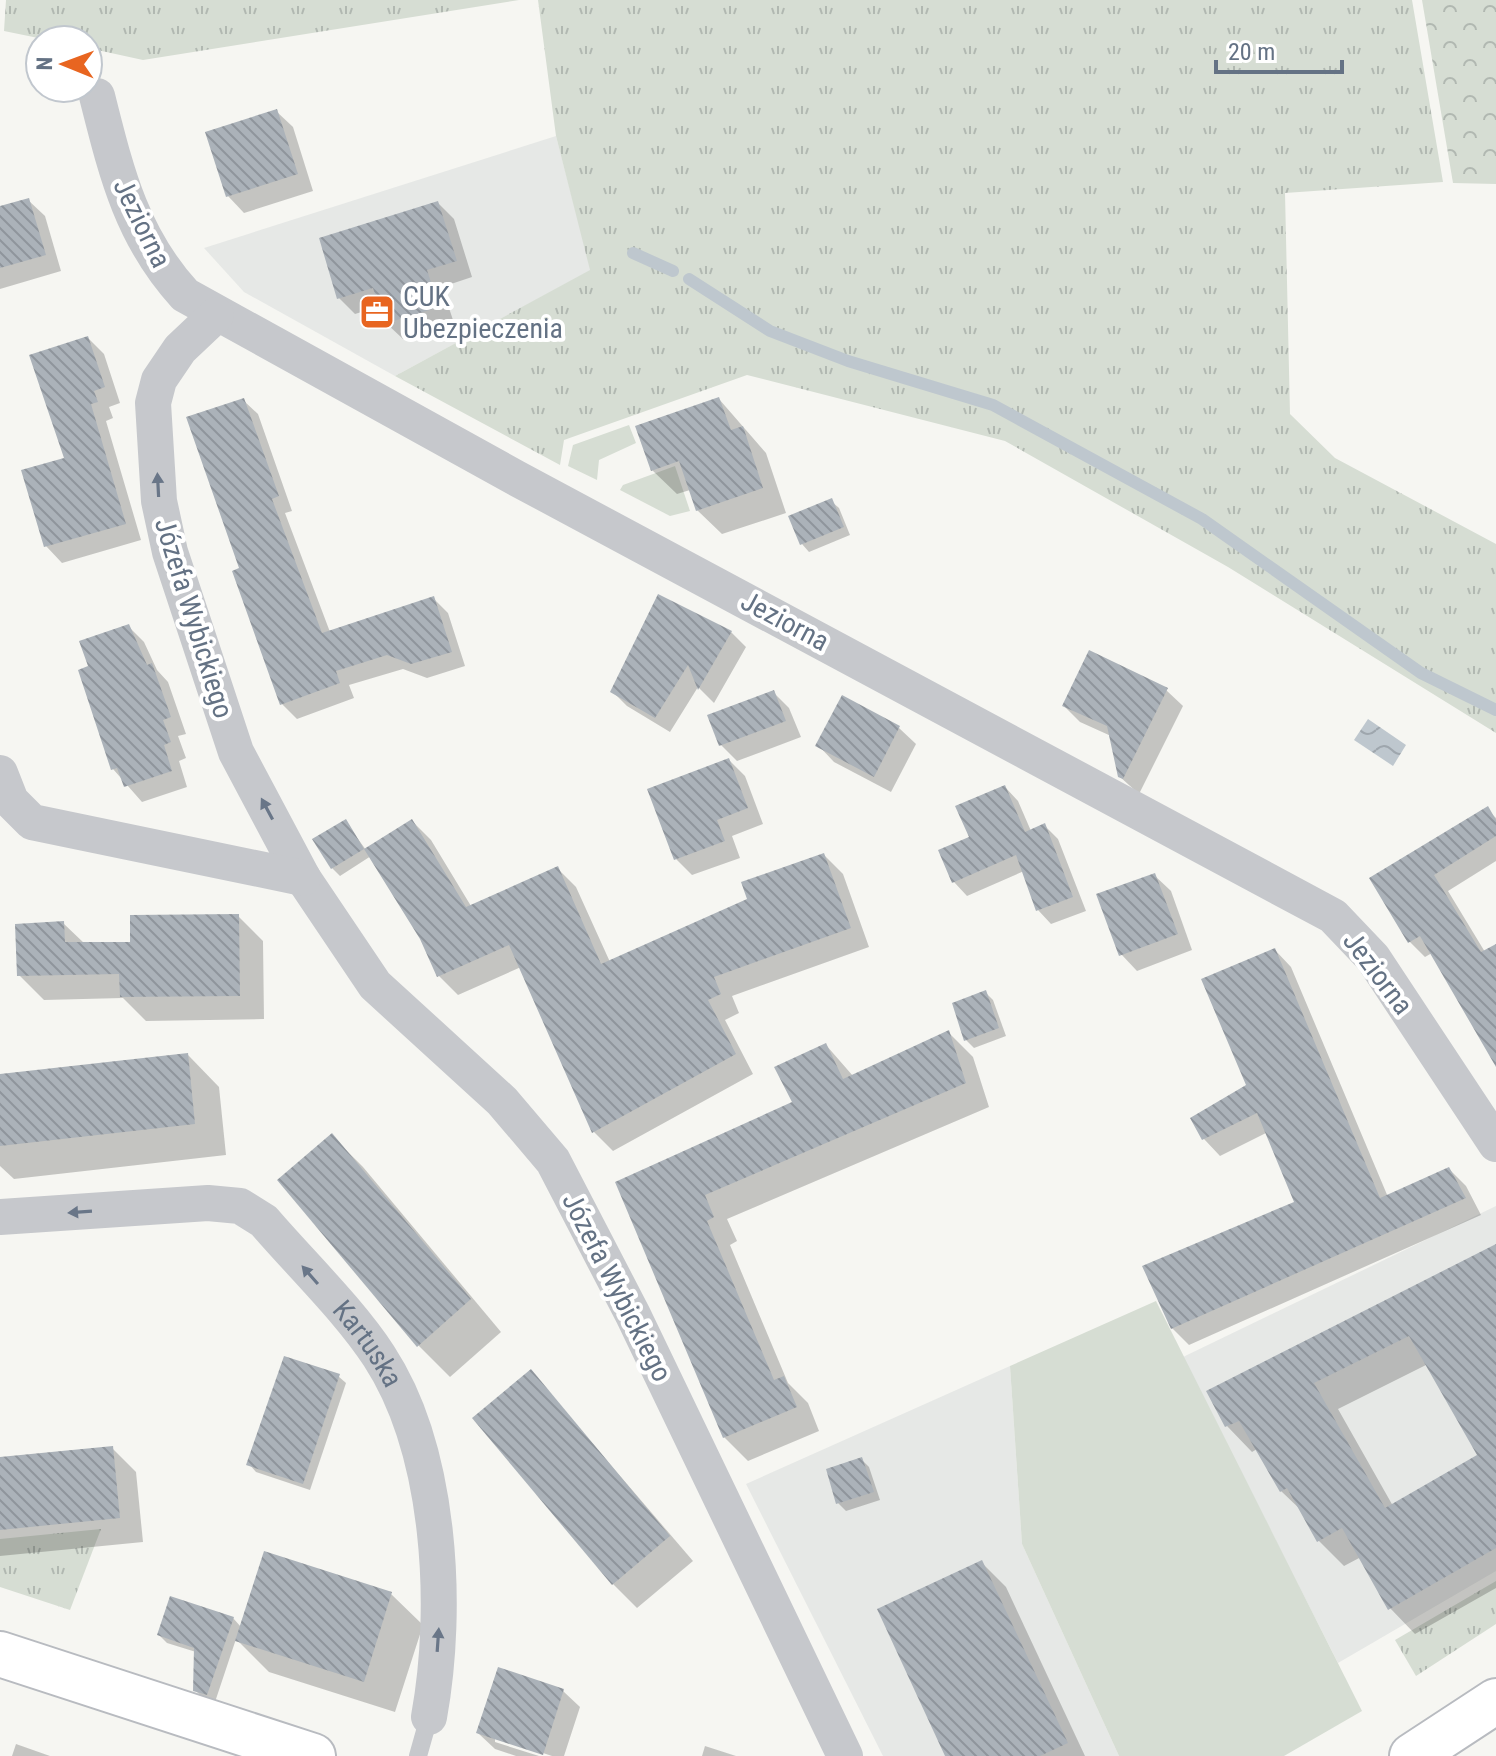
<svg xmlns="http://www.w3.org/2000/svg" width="1496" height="1756" font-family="'Roboto Condensed',sans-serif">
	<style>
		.built { fill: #e6e8e6 }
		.grass { fill: url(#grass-tufts) }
		.park { fill: url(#park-crowns) }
		.garden { fill: #d6ddd3 }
		.water { fill: url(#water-waves) }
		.shadow { fill: #0003; fill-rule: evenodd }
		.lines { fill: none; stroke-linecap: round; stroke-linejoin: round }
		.stream { stroke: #bec7ce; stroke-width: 12 }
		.building { fill: url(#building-back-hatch); fill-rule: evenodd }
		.secondary-casing { stroke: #b8bbc0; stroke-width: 48 }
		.service { stroke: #c6c8cc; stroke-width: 18 }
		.minor { stroke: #c6c8cc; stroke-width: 36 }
		.secondary { stroke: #fff; stroke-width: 44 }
		.oneway { fill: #697688 }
		.labels { text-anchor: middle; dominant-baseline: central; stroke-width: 8; stroke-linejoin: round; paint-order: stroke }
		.street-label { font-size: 28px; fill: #647284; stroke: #fff }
		.poi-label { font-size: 28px; fill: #647284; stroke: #fff; text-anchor: start }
	</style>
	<defs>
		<pattern id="grass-tufts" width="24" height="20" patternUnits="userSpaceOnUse" patternTransform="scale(2)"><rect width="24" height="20" fill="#d6ddd3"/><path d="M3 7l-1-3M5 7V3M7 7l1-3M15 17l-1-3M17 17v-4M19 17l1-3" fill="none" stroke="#b1b8b1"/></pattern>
		<pattern id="park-crowns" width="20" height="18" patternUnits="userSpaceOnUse" patternTransform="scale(2)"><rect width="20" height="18" fill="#d6ddd3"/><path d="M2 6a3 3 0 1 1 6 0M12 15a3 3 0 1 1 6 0" fill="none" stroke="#b1b8b1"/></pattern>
		<pattern id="water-waves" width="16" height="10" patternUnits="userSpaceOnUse" patternTransform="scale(2)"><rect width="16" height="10" fill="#bec7ce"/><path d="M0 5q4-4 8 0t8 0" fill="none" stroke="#9ea6ad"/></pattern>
		<pattern id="building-back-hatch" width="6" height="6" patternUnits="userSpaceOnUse" patternTransform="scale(2)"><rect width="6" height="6" fill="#abb2b9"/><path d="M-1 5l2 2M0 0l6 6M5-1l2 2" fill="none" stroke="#8f959c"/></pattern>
	</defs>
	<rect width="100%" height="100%" fill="#f6f6f2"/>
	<g class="built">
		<polygon points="556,136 591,270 395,376 244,292 204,248"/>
		<polygon points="1496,1206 1496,1571 1338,1663 1183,1357"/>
		<polygon points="1010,1366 1022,1544 1119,1756 883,1756 746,1484"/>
	</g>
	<g class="grass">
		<polygon points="6,0 519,0 143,60 88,48 88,40 48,40 4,31"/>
		<polygon points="538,0 1412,0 1443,182 1285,193 1290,414 1335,458 1496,544 1496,733 1228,567 1005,441 747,375 564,440 560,465 395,376 590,270 556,136"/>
		<polygon points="101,1529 70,1610 0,1587 0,1539"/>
		<polygon points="1496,1581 1496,1624 1416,1676 1395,1640"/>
	</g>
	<polygon class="park" points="1422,0 1496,0 1496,184 1453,183"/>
	<g class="garden">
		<polygon points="629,425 636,443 599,460 597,480 568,466 573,445"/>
		<polygon points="675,466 690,511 670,516 620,490 623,485"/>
		<polygon points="1156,1301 1362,1711 1284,1756 1119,1756 1022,1544 1010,1366"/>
	</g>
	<polygon class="water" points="1368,719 1406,745 1393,766 1354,740"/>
	<g class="shadow">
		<polygon points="276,111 293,127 313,191 244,213 228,196"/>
		<polygon points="28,200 45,216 61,271 0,289 0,208"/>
		<polygon points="438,203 454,219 472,277 442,287 454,323 403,339 386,323 381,306 355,314 339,298"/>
		<polygon points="88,338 104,354 120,403 109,407 113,418 106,421 141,540 62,563 46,546 66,459"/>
		<polygon points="719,399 766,453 786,513 722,534 697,510 690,490 677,494 652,470"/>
		<polygon points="243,400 258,414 292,511 285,513 330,632 433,598 448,613 465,666 427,678 403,669 349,685 354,698 297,719 282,704 234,572 242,569"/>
		<polygon points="831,501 839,508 850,535 809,552 802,544"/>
		<polygon points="128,626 144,642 157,670 168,682 186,734 178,736 186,758 179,761 187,787 142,802 113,769 90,667"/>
		<polygon points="731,632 746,647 714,703 698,687 670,732 627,706 612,691"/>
		<polygon points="1166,690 1183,706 1139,794 1119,776 1111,736 1080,722 1064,706"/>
		<polygon points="773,692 789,708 801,737 737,761 721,745"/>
		<polygon points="843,698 899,728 916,744 891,792 834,762 818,745"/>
		<polygon points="729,760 745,776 763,824 732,836 740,858 692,875 676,859"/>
		<polygon points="1005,787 1018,801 1031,831 1045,826 1058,839 1086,911 1051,924 1038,910 1024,871 967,896 954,882 971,838"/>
		<polygon points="1487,809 1496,818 1496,861 1448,891 1485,952 1496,946 1496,1064 1432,953 1425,957 1410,942 1372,878"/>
		<polygon points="345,821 366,850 412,821 431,840 471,906 557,868 576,887 610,962 749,901 824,855 843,874 869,947 732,996 739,1013 725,1020 753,1074 613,1151 594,1132 521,967 458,995 439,976 422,938 371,856 340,876 332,868 315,840"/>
		<polygon points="1154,875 1171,891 1192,950 1137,971 1121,954"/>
		<polygon points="238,916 263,941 264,1019 146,1021 123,998 44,1000 19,975 63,923 85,944 132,944"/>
		<polygon points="1275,950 1291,967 1388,1197 1449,1169 1466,1186 1481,1215 1189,1345 1172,1328 1297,1203 1268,1132 1220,1156 1204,1139 1192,1118 1248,1086"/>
		<polygon points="986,993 993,1000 1006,1036 974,1048 966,1040"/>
		<polygon points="949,1033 973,1057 989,1107 727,1219 737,1241 730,1245 788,1383 808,1403 819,1431 748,1461 724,1437 618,1183 795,1103 826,1045 853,1076"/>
		<polygon points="188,1055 219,1087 226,1155 14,1179 0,1166 0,1076"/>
		<polygon points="332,1136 363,1167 501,1332 450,1377 418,1345"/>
		<path d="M1496,1246V1588L1415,1634L1390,1608L1361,1557L1344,1566L1319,1541L1304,1513L1281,1491L1257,1449L1252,1452L1227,1426ZM1428,1364L1480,1456L1393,1506L1338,1409Z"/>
		<polygon points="531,1372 693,1561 637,1608 613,1584"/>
		<polygon points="338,1376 346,1383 310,1490 256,1472 249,1464"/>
		<polygon points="112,1448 136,1472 143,1542 0,1556 0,1459"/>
		<polygon points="862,1460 869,1467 880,1500 846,1511 838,1503"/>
		<polygon points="982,1563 1006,1587 1085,1756 947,1756"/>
		<polygon points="391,1594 423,1625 395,1712 269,1672 236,1639 215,1702 203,1698 195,1690 196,1652 167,1643 159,1635 233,1618 241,1627"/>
		<polygon points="563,1691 580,1707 564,1756 552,1756 495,1737 495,1742 539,1756 516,1756 495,1749 478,1733"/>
		<polygon points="16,1744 50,1756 12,1756"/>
		<polygon points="705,1746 736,1756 702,1756"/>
	</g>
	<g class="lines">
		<g class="stream">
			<polyline points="633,253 673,271"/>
			<polyline points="689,279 770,331 848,361 993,405 1202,519 1421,673 1496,710"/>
		</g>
	</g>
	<g class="building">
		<polygon points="277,109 298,174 226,197 205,132"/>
		<polygon points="29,198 46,255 0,268 0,206"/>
		<polygon points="438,201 457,261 427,270 439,307 384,324 373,288 337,299 319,238"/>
		<polygon points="88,336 105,387 94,391 98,402 91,404 126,524 44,547 21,470 64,458 29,355"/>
		<polygon points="719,397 731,430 743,426 763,488 696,511 679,461 651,471 635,426"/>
		<polygon points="244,398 279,496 272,499 322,633 434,596 452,652 411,664 387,655 336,671 340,683 280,705 232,571 239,568 186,417"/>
		<polygon points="832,498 844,527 800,545 788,516"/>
		<polygon points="658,594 732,631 698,690 688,665 655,718 610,692"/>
		<polygon points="129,624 147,665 152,663 171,717 163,720 171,742 164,745 172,771 124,787 117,768 111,770 78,670 88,666 79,641"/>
		<polygon points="1089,650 1168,688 1123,779 1118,777 1107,726 1062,706"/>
		<polygon points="774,690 786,721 719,746 707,715"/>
		<polygon points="842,695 900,726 874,777 815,746"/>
		<polygon points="729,758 748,808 717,820 725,841 674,860 647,789"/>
		<polygon points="1005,785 1025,832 1045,823 1073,897 1036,911 1016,855 952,883 938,850 969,837 955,806"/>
		<polygon points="1488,806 1496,820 1496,836 1434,875 1481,952 1496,944 1496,1067 1420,936 1408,943 1369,878"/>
		<polygon points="346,819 364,849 331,869 312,839"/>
		<polygon points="412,819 466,907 558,866 601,964 747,899 741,882 824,853 851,928 714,977 721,994 708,1000 736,1054 592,1133 509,945 437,977 420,939 364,849"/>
		<polygon points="1155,873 1178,934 1119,956 1096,894"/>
		<polygon points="239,914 240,996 120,997 119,974 17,976 15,924 64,921 65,942 130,942 130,915"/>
		<polygon points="1275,948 1380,1198 1449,1167 1466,1198 1171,1329 1142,1266 1294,1202 1257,1113 1202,1140 1190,1118 1246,1085 1201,979"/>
		<polygon points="986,990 999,1028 964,1041 952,1003"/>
		<polygon points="949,1030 966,1083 705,1195 714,1217 707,1221 774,1380 784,1376 797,1407 723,1438 615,1182 792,1102 774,1067 826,1043 843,1079"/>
		<polygon points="188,1053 195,1124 0,1146 0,1074"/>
		<polygon points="332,1133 471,1299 417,1347 277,1180"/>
		<path d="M1496,1244V1548L1388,1610L1342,1528L1317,1542L1287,1488L1280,1492L1239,1421L1225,1427L1206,1391ZM1409,1336L1477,1455L1385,1508L1314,1383Z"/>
		<polygon points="284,1356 340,1374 303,1484 246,1465"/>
		<polygon points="531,1369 670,1536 612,1585 472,1418"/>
		<polygon points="113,1446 120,1518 0,1530 0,1457"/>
		<polygon points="862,1457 874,1492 836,1504 826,1469"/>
		<polygon points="264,1551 392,1592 364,1682 235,1641"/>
		<polygon points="982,1560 1068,1743 1040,1756 945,1756 877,1609"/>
		<polygon points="170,1596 234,1617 207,1695 193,1691 194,1648 157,1635"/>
		<polygon points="498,1667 564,1689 543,1755 476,1733"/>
	</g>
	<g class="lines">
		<defs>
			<g id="secondary">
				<polyline points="0,1654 313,1756"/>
				<polyline points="1412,1756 1496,1701"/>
			</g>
		</defs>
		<use href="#secondary" class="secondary-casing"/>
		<polyline class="service" points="418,1756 429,1717"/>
		<g class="minor">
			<path d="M97,96C116,171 131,236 185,295L516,478L1333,916L1373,958L1496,1144"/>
			<polyline points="216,315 180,349 159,380 153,403 159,501 170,552 236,752 303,878 375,985 502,1101 553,1161 633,1315 845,1756"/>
			<polyline points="0,773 11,801 32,822 303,878"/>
			<path id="s1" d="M0,1217L208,1203L240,1206L264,1221C300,1263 349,1310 379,1356C441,1451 449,1607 429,1717"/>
		</g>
		<use href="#secondary" class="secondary"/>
	</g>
	<defs><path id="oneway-solid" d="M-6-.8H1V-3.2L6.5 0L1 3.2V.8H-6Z" transform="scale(2)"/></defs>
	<g class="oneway">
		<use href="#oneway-solid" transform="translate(158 485) rotate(-93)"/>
		<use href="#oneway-solid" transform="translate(267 809) rotate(-118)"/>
		<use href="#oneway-solid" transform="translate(80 1212) rotate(176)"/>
		<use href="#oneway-solid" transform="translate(310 1275) rotate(-131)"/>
		<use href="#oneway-solid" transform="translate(438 1640) rotate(-86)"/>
	</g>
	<defs>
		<symbol id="office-square" viewBox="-11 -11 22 22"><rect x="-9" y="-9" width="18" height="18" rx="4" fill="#e86520" stroke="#fff"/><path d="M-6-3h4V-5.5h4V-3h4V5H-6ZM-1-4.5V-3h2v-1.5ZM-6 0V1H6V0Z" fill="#fff"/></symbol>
	</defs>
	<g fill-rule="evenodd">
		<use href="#office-square" x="357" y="292" width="40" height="40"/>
	</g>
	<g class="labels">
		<g class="street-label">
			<text transform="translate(142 223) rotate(64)">Jeziorna</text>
			<text transform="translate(194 618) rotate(73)">Józefa Wybickiego</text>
			<text transform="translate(785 621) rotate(28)">Jeziorna</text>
			<text transform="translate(1378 973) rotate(53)">Jeziorna</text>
			<text transform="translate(617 1287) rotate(63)">Józefa Wybickiego</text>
			<text stroke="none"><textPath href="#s1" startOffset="430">Kartuska</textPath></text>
		</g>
		<g class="poi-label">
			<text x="403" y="296">CUK<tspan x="403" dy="32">Ubezpieczenia</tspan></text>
		</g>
	</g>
	<g transform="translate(64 64) rotate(271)"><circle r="38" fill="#ffffff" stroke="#c1c7ce" stroke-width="2"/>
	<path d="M0-6L14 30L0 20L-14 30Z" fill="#e86520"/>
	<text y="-12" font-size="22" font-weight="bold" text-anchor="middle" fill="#647284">N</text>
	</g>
	<path d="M1216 60v12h126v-12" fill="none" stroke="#647284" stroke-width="4"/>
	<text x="1228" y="60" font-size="24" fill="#647284" stroke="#ffffff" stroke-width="6" paint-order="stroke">20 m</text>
</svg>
